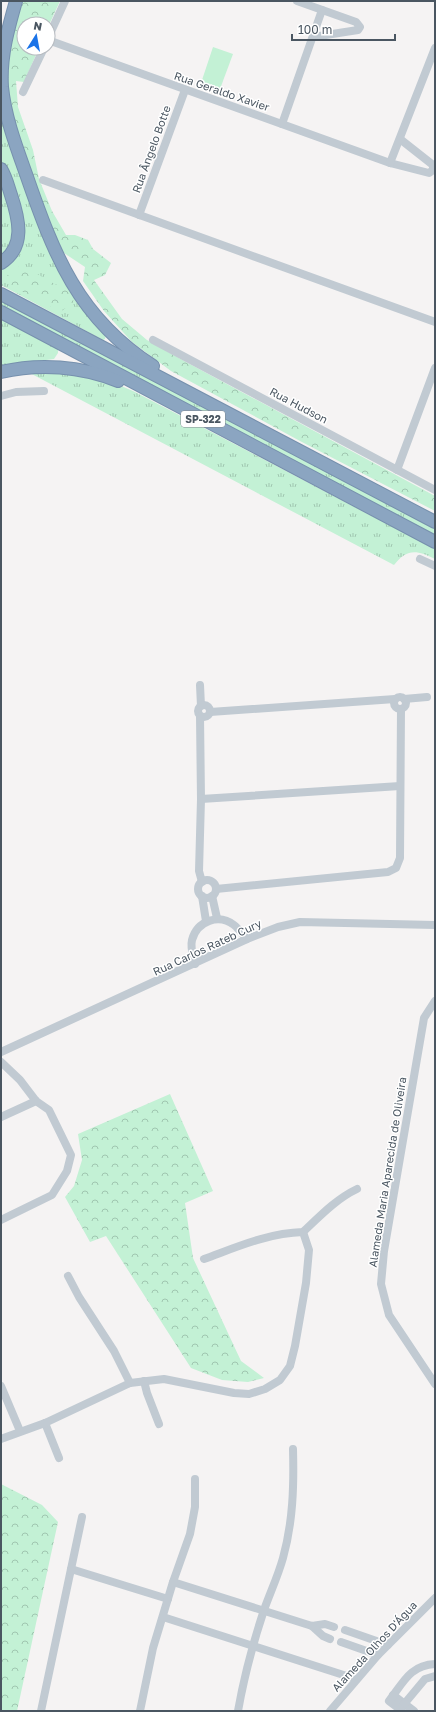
<svg xmlns="http://www.w3.org/2000/svg" width="436" height="1712" font-family="'Golos Text',sans-serif">
	<style>
		.grass { fill: url(#grass-tufts) }
		.forest { fill: url(#forest-crowns) }
		.garden { fill: #c3f1d5 }
		.lines { fill: none; stroke-linecap: round; stroke-linejoin: round }
		.highway-casing { stroke: #7690ad; stroke-width: 14 }
		.minor { stroke: #c1cad2; stroke-width: 8 }
		.highway { stroke: #8ba5c1; stroke-width: 12 }
		.labels { text-anchor: middle; dominant-baseline: central; stroke-width: 3; stroke-linejoin: round; paint-order: stroke }
		.shield { fill: #fff; stroke: #808990; stroke-width: 1 }
		.shield-label { font-size: 10px; font-weight: bold; fill: #4a5661 }
		.street-label { font-size: 11px; fill: #4a5661; stroke: #fff }
	</style>
	<defs>
		<pattern id="grass-tufts" width="24" height="20" patternUnits="userSpaceOnUse"><rect width="24" height="20" fill="#c3f1d5"/><path d="M3 7l-1-3M5 7V3M7 7l1-3M15 17l-1-3M17 17v-4M19 17l1-3" fill="none" stroke="#a0c6b0"/></pattern>
		<pattern id="forest-crowns" width="20" height="18" patternUnits="userSpaceOnUse"><rect width="20" height="18" fill="#c3f1d5"/><path d="M2 6a3 3 0 1 1 6 0M12 15a3 3 0 1 1 6 0" fill="none" stroke="#a0c6b0"/></pattern>
	</defs>
	<rect width="100%" height="100%" fill="#f5f3f3"/>
	<g class="grass">
		<polygon points="1,103 28,187 106,335 105,339 103,340 1,285 1,269 17,249 1,164"/>
		<polygon points="1,181 14,221 12,245 1,259"/>
		<polygon points="1,300 435,528 435,538 1,305"/>
		<polygon points="1,317 58,348 58,353 54,359 1,366"/>
		<path d="M48,370L112,382L133,391L435,549V559C417,550 407,548 394,565L26,371Z"/>
	</g>
	<g class="forest">
		<polygon points="20,1 60,1 48,27 48,24 24,24 24,48 39,48 24,82 16,81 18,107 33,150 39,179 52,211 66,235 75,235 88,240 93,249 111,263 105,275 94,280 122,319 147,340 186,362 435,496 435,511 300,441 171,371 132,342 104,311 83,281 85,267 61,251 43,208 6,106 6,57"/>
		<polygon points="21,265 69,292 74,302 60,312 1,280"/>
		<polygon points="170,1094 213,1191 185,1203 193,1258 241,1361 264,1378 248,1382 222,1380 191,1368 106,1236 90,1242 65,1197 74,1186 82,1160 78,1134"/>
		<polygon points="1,1484 42,1505 58,1522 17,1711 1,1711"/>
	</g>
	<polygon class="garden" points="213,47 233,54 220,89 201,83"/>
	<g class="lines">
		<defs>
			<g id="highway">
				<path d="M16,1C8,29 0,57 2,87C5,117 16,146 26,174C54,255 78,318 153,366"/>
				<path d="M1,169C6,177 8,186 11,195C19,219 26,247 1,263"/>
				<polyline points="1,294 435,522"/>
				<polyline points="1,312 435,542"/>
				<path d="M1,372C39,363 81,366 118,381"/>
			</g>
		</defs>
		<use href="#highway" class="highway-casing"/>
		<g class="minor">
			<polyline points="297,1 356,22 360,27 358,30 313,37"/>
			<polyline points="48,38 65,1"/>
			<polyline points="48,40 390,163 429,173 433,170 433,165 400,139"/>
			<polyline points="23,92 44,48"/>
			<polyline points="282,124 322,10"/>
			<polyline points="390,163 435,48"/>
			<polyline points="43,180 435,322"/>
			<polyline points="139,215 185,90"/>
			<polyline points="153,340 435,490"/>
			<polyline points="1,396 16,392 44,391"/>
			<polyline points="397,470 435,368"/>
			<polyline points="420,559 435,566"/>
			<polyline points="200,685 201,706"/>
			<circle cx="400" cy="703" r="6"/>
			<polyline points="404,699 427,697"/>
			<circle cx="204" cy="711" r="6"/>
			<polyline points="210,712 395,699"/>
			<polyline points="200,716 201,799 199,871 202,882"/>
			<polyline points="201,799 400,786"/>
			<circle cx="207" cy="889" r="9"/>
			<polyline points="216,889 388,872 396,868 400,858 401,709"/>
			<polyline points="202,896 206,921"/>
			<polyline points="212,896 217,918"/>
			<path d="M195,964C193,956 190,948 192,940C197,921 219,913 234,925C239,929 243,935 247,939"/>
			<polyline points="435,1001 424,1018 384,1251 381,1284 389,1315 435,1384"/>
			<polyline points="1,1052 247,939 278,927 300,922 435,925"/>
			<polyline points="1,1062 20,1080 36,1101 49,1110 71,1155 67,1171 52,1195 1,1220"/>
			<polyline points="1,1117 36,1101"/>
			<path d="M204,1259C237,1247 268,1233 303,1232C320,1216 336,1199 357,1189"/>
			<polyline points="68,1276 79,1297 114,1351 130,1383"/>
			<polyline points="144,1381 147,1393 159,1424"/>
			<polyline points="1,1386 20,1431"/>
			<polyline points="45,1423 59,1458"/>
			<polyline points="1,1439 45,1423 130,1383 164,1379 234,1393 249,1394 265,1389 280,1380 290,1366 295,1346 306,1283 309,1250 303,1232"/>
			<polyline points="71,1569 168,1599"/>
			<polyline points="173,1582 312,1626 325,1624 334,1627"/>
			<polyline points="163,1617 356,1679"/>
			<polyline points="312,1626 323,1636 330,1639"/>
			<polyline points="345,1630 388,1645"/>
			<polyline points="341,1642 378,1655"/>
			<polyline points="393,1695 414,1711"/>
			<polyline points="400,1709 425,1679 435,1676"/>
			<polyline points="41,1711 82,1517"/>
			<polyline points="140,1711 153,1648 173,1582 190,1534 195,1507 195,1479"/>
			<path d="M238,1711C244,1677 253,1643 264,1610C270,1593 278,1576 283,1558C293,1522 294,1486 293,1449"/>
			<polyline points="330,1711 378,1655 435,1598"/>
			<path d="M402,1711L389,1701C403,1683 410,1665 435,1664"/>
		</g>
		<use href="#highway" class="highway"/>
	</g>
	<g class="labels">
		<rect class="shield" x="181" y="411" width="44" height="16" rx="3"/>
		<g class="shield-label">
			<text x="203" y="419">SP-322</text>
		</g>
		<g class="street-label">
			<text transform="translate(222 91) rotate(19)">Rua Geraldo Xavier</text>
			<text transform="translate(151 149) rotate(-70)">Rua Ângelo Botte</text>
			<text transform="translate(299 405) rotate(28)">Rua Hudson</text>
			<text transform="translate(207 947) rotate(-25)">Rua Carlos Rateb Cury</text>
			<text transform="translate(387 1172) rotate(-81)">Alameda Maria Aparecida de Oliveira</text>
			<text transform="translate(374 1646) rotate(-47)">Alameda Olhos D'Água</text>
		</g>
	</g>
	<rect width="436" height="1712" fill="none" stroke="#4a5661" stroke-width="4"/>
	<g transform="translate(36 36) rotate(11)"><circle r="19" fill="#ffffff" stroke="#b7bbc0"/>
	<path d="M0-3L7 15L0 10L-7 15Z" fill="#1a73e8"/>
	<text y="-6" font-size="11" font-weight="bold" text-anchor="middle" fill="#4a5661">N</text>
	</g>
	<path d="M292 34v6h103v-6" fill="none" stroke="#4a5661" stroke-width="2"/>
	<text x="298" y="34" font-size="12" fill="#4a5661" stroke="#ffffff" stroke-width="3" paint-order="stroke">100 m</text>
</svg>
